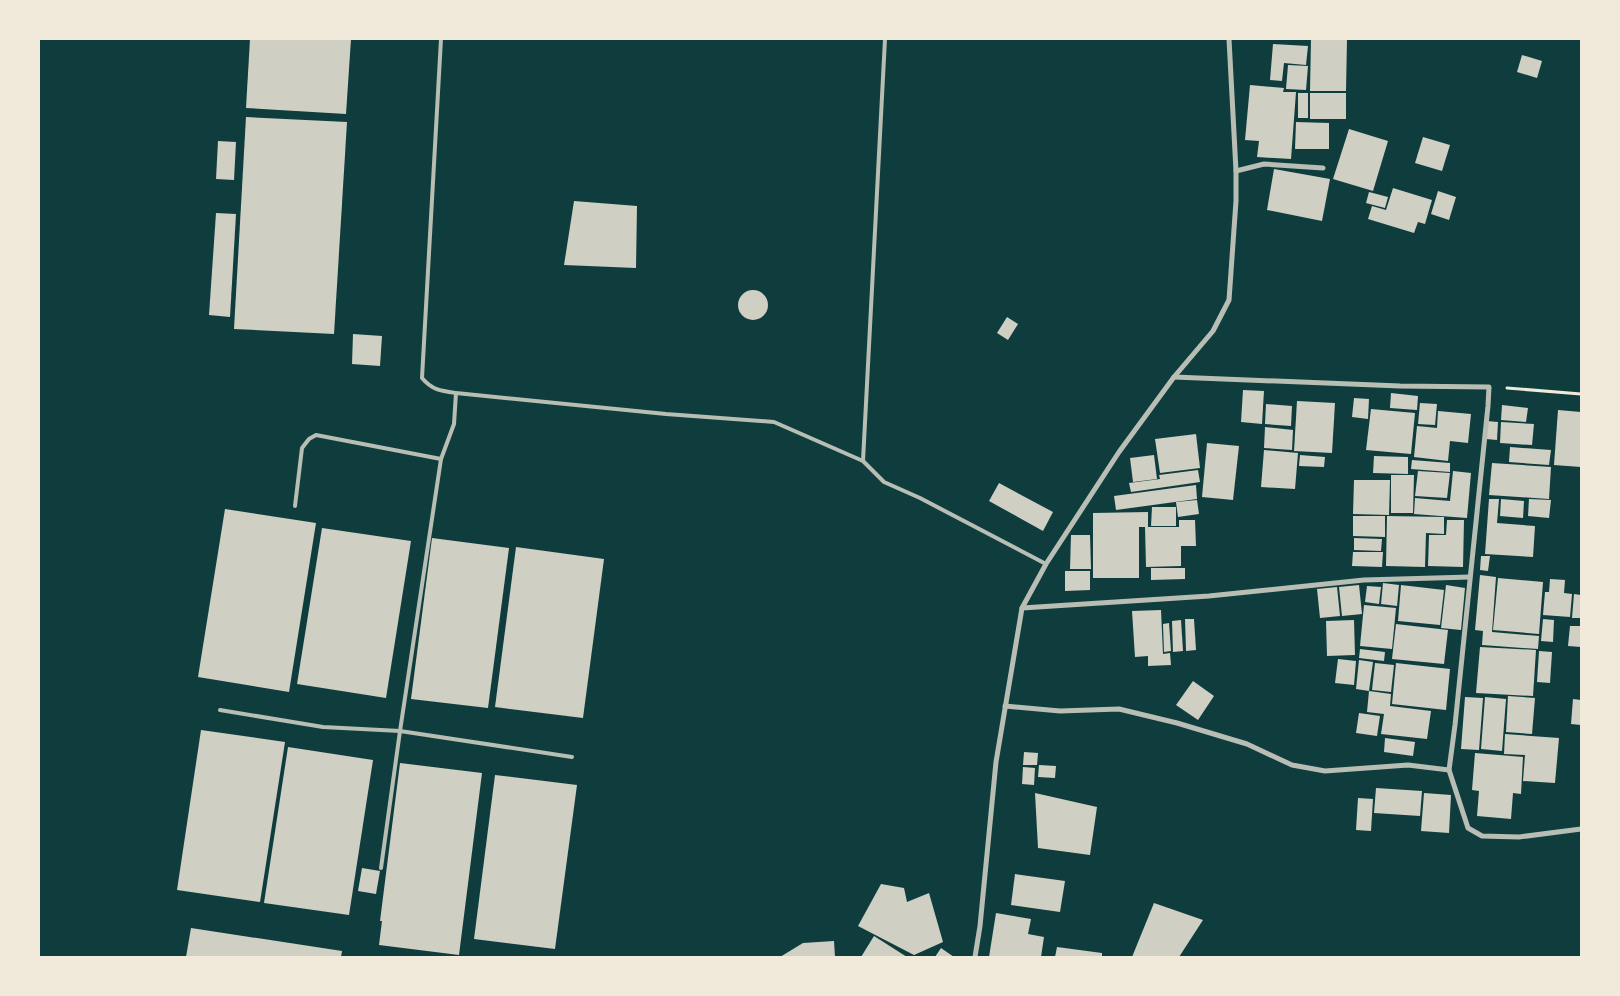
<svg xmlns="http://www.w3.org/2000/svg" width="1620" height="996" font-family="Karla,sans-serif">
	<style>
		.building { fill: #cfcfc3 }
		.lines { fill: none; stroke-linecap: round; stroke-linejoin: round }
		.path { stroke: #f1e9da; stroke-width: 3 }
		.service { stroke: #b8beb3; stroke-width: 4 }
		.minor { stroke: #b8beb3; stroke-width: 5 }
	</style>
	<rect width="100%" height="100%" fill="#0f3d3e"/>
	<g class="building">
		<polygon points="250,39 351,39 346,114 246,108"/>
		<polygon points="1311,39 1347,39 1346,91 1310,91"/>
		<polygon points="1273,44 1308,46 1306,65 1284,63 1282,81 1270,80"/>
		<polygon points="1522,55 1542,61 1537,78 1517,72"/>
		<polygon points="1288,65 1308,66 1306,90 1286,89"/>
		<polygon points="1250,85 1284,88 1283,92 1296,92 1291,159 1257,157 1259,141 1245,140"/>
		<rect x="1298" y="93" width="10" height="25"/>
		<rect x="1310" y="93" width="36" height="26"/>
		<polygon points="246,117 347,122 334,334 234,329"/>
		<polygon points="1296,122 1329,123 1329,149 1295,149"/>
		<polygon points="1349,129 1388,141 1373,191 1333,179"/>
		<polygon points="1423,137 1450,145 1442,171 1415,163"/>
		<polygon points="218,141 236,142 234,180 216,179"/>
		<polygon points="1274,169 1330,179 1322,221 1267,210"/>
		<polygon points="1393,188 1432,200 1425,224 1418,222 1414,233 1368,219 1372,206 1386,210"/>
		<polygon points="1438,191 1456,197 1449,220 1431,214"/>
		<polygon points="1369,192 1388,197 1385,208 1366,203"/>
		<polygon points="574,201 637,206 636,268 564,265"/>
		<polygon points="216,213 236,214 230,317 209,315"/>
		<circle cx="753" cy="305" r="15"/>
		<polygon points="1007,317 1018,324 1008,340 997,333"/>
		<polygon points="353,334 382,336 380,366 352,364"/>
		<polygon points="1243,390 1264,391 1262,424 1241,422"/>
		<polygon points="1391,393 1418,396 1417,410 1390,408"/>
		<polygon points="1354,398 1369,399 1368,419 1352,417"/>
		<polygon points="1297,401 1335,403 1332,453 1294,451"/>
		<polygon points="1420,403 1437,404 1435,425 1418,424"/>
		<polygon points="1266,404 1292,406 1291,426 1265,424"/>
		<polygon points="1502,405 1528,408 1526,422 1501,420"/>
		<polygon points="1371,409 1415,413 1411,454 1366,450"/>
		<polygon points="1558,410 1581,412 1581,467 1554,465"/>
		<polygon points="1438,411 1471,414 1468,443 1450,441 1448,461 1414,457 1417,426 1437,428"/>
		<polygon points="1487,421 1498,422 1497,440 1486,439"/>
		<polygon points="1501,422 1534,424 1532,445 1500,443"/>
		<polygon points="1265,427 1293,430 1292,450 1264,448"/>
		<polygon points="1196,434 1200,468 1160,473 1155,439"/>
		<polygon points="1207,443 1239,446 1233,500 1202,497"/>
		<polygon points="1510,447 1551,450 1549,465 1509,462"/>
		<polygon points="1264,450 1298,453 1295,489 1261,487"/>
		<polygon points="1154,455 1157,479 1133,482 1130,458"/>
		<polygon points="1300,455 1325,457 1324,467 1299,466"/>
		<polygon points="1374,456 1408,457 1408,474 1373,473"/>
		<polygon points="1412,460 1450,463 1450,472 1411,469"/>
		<polygon points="1492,463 1551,467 1549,499 1489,495"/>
		<polygon points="1198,470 1200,482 1131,492 1129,483 1160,479 1159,475"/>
		<polygon points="1418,471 1450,473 1447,498 1415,496"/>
		<polygon points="1453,471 1471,473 1467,518 1414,514 1415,498 1450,501"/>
		<polygon points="1391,475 1414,475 1413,513 1391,513"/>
		<polygon points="1354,480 1390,480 1389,515 1353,514"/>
		<polygon points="999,483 1053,512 1043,531 989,501"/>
		<polygon points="1196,485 1197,499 1116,510 1114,496"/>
		<polygon points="1489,499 1499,499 1497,523 1535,526 1533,557 1485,554"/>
		<polygon points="1501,499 1524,501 1523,518 1500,516"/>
		<polygon points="1529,499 1551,500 1549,518 1528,516"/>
		<polygon points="1197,500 1199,514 1178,517 1176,502"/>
		<polygon points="1152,507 1176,507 1176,526 1151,526"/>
		<polygon points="225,509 316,523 289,692 198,677"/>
		<polygon points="1148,512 1148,527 1179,527 1179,520 1195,520 1196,546 1181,546 1181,566 1146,567 1145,527 1139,527 1139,578 1093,578 1093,513"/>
		<polygon points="1353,516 1385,516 1385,537 1353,536"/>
		<polygon points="1387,516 1444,517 1444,534 1426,533 1425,567 1386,566"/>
		<polygon points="1447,520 1464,520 1463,567 1428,566 1429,535 1446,535"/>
		<polygon points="322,528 411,541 386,698 297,684"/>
		<polygon points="1071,535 1090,535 1091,569 1070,569"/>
		<polygon points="432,538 509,548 488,708 411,699"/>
		<polygon points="1354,538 1382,539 1381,551 1354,550"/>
		<polygon points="516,547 604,559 583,718 495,707"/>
		<polygon points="1353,552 1383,552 1382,567 1352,566"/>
		<polygon points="1481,556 1490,556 1488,571 1480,570"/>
		<polygon points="1151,568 1185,568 1185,579 1151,580"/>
		<polygon points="1065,571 1090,571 1090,590 1065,591"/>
		<polygon points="1480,575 1496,577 1492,632 1539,636 1538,649 1482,645 1483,631 1475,630"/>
		<polygon points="1498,578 1543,582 1539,634 1493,630"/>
		<polygon points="1550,579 1565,580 1564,593 1572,594 1570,617 1543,615 1545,592 1549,592"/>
		<polygon points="1383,583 1399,585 1397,606 1381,604"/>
		<polygon points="1359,585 1362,614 1342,616 1339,587"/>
		<polygon points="1401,585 1444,590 1440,625 1398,621"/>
		<polygon points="1446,585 1465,588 1461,630 1441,628"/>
		<polygon points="1367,586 1381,587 1379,604 1365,602"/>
		<polygon points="1337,587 1340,616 1320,618 1317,589"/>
		<polygon points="1574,594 1581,595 1581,618 1572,618"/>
		<polygon points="1364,605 1396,608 1392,649 1360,646"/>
		<polygon points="1161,610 1163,654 1170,653 1171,665 1148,666 1148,656 1135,657 1132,611"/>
		<polygon points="1185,619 1194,619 1196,650 1186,651"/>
		<polygon points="1543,619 1554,620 1553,642 1541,641"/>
		<polygon points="1181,620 1183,651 1173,652 1172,621"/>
		<polygon points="1354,620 1355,655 1327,656 1326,621"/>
		<polygon points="1169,623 1171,651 1164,652 1163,624"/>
		<polygon points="1396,624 1448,630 1444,664 1392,659"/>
		<polygon points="1570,626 1581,626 1581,647 1568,646"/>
		<polygon points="1480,647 1536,650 1533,696 1476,693"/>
		<polygon points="1360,649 1385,652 1384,661 1359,658"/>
		<polygon points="1539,651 1552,652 1550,683 1537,682"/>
		<polygon points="1338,659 1356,661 1354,685 1335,683"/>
		<polygon points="1359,660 1373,662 1369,691 1356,689"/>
		<polygon points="1375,663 1394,665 1391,692 1372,690"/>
		<polygon points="1396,663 1450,669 1446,710 1392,704"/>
		<polygon points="1193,681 1214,696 1198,720 1176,705"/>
		<polygon points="1369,691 1391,694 1390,706 1431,711 1427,739 1381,734 1384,714 1367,712"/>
		<polygon points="1508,696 1535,698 1532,734 1506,732"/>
		<polygon points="1465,697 1483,698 1479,750 1461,749"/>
		<polygon points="1485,697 1506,699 1502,751 1481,749"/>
		<polygon points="1573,699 1581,700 1581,725 1571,724"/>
		<polygon points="1359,713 1380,716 1377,736 1356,733"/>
		<polygon points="201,730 285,742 260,902 177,890"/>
		<polygon points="1505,734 1559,738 1555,783 1523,781 1525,755 1504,754"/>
		<polygon points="1385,738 1415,742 1413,756 1384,752"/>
		<polygon points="288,747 373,760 349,915 264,903"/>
		<polygon points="1024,752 1038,753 1037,765 1023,765"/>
		<polygon points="1475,753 1523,757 1521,794 1513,793 1511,819 1477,816 1479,791 1472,790"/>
		<polygon points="400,763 482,773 459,955 379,945 382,921 380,921"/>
		<polygon points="1039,765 1056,766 1055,778 1038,777"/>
		<polygon points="1023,767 1035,768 1034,785 1022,784"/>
		<polygon points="495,775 577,785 555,949 474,939"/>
		<polygon points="1376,788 1422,791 1420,816 1374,813"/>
		<polygon points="1035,793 1097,807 1090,855 1038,848"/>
		<polygon points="1424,793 1451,795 1449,833 1421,831"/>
		<polygon points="1358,798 1373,799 1371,831 1356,830"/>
		<polygon points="362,868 380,871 376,894 358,891"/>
		<polygon points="1015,874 1065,881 1060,912 1011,905"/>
		<polygon points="881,884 904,888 907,902 929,893 943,942 914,955 858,926"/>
		<polygon points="1154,903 1203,920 1179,957 1132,957"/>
		<polygon points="996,913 1031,919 1028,934 1044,937 1041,957 989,957"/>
		<polygon points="191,928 342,951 341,957 186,957"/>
		<polygon points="874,936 907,957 861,957"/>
		<polygon points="834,941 835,957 780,957 803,943"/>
		<polygon points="1057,947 1102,953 1102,957 1055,957"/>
		<polygon points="941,948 954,957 935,957"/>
	</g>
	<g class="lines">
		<polyline class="path" points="1507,388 1581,394"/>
		<g class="service">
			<path d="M441,39L422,378C432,390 441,391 456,393L666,414L774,422L863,461"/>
			<polyline points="885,39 863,461 884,482 920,498 1046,564"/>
			<polyline points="295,506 302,448 309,439 316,435 441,459"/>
			<polyline points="220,710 323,727 400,731 572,757"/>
			<polyline points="381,868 400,731 441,459 454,424 456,393"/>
		</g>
		<g class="minor">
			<polyline points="1236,171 1264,164 1323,168"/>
			<polyline points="1022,608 1209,596 1364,580 1470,577"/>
			<polyline points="1005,706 1060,711 1119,709 1177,723 1247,744 1292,765 1325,771 1408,765 1449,770 1455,725 1488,406 1489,387 1400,386 1174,377"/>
			<polyline points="1449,770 1468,828 1482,836 1519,837 1581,829"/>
			<polyline points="975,957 980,926 996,762 1022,608 1046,564 1119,452 1174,377 1213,331 1229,300 1236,201 1236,171 1229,39"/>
		</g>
	</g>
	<rect width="1620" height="996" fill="none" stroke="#f1e9da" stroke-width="80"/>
</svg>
